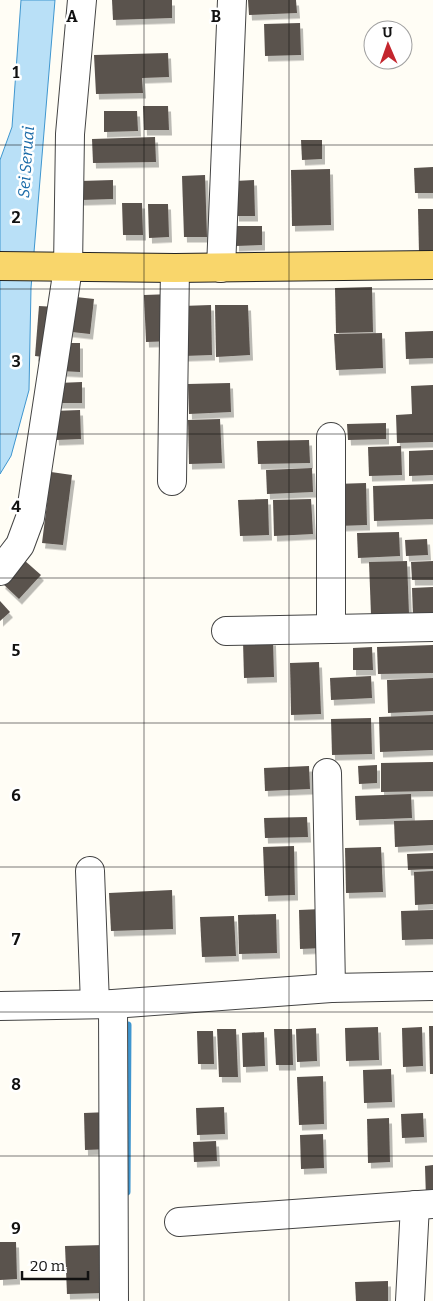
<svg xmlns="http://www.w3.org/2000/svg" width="433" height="1301" font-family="Bitter,serif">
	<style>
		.water { fill: #b9e0f7; stroke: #3f96cf }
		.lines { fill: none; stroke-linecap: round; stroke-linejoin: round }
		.stream { stroke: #3f96cf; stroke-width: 7 }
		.building { fill: #5a524d; filter: url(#shadow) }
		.minor-casing { stroke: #444; stroke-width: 30 }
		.major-casing { stroke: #222; stroke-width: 30 }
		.minor { stroke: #fff; stroke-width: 28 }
		.major { stroke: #f9d66b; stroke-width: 28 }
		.grid { fill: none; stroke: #111; stroke-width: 1; stroke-opacity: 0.55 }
		.labels { text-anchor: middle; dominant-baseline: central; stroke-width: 5; stroke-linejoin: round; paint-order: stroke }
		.water-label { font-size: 16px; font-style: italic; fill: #1768a6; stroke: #fff }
		.grid-label { font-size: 16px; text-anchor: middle; font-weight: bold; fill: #111; stroke: #fff; stroke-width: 5; stroke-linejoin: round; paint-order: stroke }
	</style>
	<defs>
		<filter id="shadow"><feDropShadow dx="3" dy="5.5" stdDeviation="0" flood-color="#0004"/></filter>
	</defs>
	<rect width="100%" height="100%" fill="#fffdf5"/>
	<polygon class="water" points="21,0 55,0 31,288 29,390 11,456 0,474 0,160 12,127"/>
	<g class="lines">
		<polyline class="stream" points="127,1192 128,1025"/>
	</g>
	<g class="building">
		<polygon points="112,0 172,0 172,18 113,20"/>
		<polygon points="248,0 296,0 297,13 249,15"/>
		<polygon points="300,23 301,55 265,56 264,24"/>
		<polygon points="168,53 169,77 142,78 143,93 96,94 94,55"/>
		<polygon points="143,106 168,106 169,130 144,130"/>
		<polygon points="104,111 137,111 138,131 104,132"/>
		<polygon points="155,137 156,162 93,163 92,139"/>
		<polygon points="301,140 322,140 322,159 302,160"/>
		<polygon points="433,167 433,193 415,193 414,168"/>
		<polygon points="330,169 331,225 292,226 291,170"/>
		<polygon points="205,175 207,237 184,237 182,176"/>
		<polygon points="113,180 113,199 81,200 80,181"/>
		<polygon points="254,180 255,216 236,216 235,181"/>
		<polygon points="122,203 142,203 143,235 123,235"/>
		<polygon points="148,204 168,204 169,237 149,238"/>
		<polygon points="418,209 433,209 433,252 419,253"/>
		<polygon points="236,226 262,226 262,245 236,246"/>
		<polygon points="372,287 373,332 336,333 335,288"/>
		<polygon points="172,294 174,341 146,342 144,295"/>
		<polygon points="67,296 94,299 90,334 63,331"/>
		<polygon points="211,305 212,355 183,356 182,306"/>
		<polygon points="215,305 248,305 250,355 216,357"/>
		<polygon points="39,306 56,307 52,358 35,356"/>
		<polygon points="433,331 433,358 406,359 405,332"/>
		<polygon points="382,333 383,368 336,370 334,334"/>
		<polygon points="62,343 80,343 80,372 61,371"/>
		<polygon points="82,382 82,403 58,403 58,383"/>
		<polygon points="230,383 231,412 189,414 188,384"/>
		<polygon points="433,385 433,442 397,443 396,415 412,414 411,386"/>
		<polygon points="80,410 81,439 56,440 54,411"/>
		<polygon points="220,419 222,463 189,464 188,420"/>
		<polygon points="386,423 386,439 348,440 347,424"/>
		<polygon points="309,440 310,463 258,464 257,441"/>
		<polygon points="401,446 402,475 369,476 368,447"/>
		<polygon points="433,450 433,475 409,476 409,451"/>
		<polygon points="312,468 313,492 267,494 266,470"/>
		<polygon points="51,472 72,475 63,545 42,543"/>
		<polygon points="366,483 367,525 337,526 335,484"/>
		<polygon points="433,484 433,519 374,521 373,486"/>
		<polygon points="268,499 269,535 240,536 238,500"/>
		<polygon points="311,499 313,534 274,536 273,500"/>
		<polygon points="399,532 400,556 358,558 357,533"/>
		<polygon points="427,539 428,555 406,556 405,540"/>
		<polygon points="24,560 41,575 19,599 2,583"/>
		<polygon points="407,561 409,614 371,615 369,562"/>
		<polygon points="433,561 433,580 412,580 411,562"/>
		<polygon points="433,587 433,617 413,617 412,588"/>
		<polygon points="0,601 10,612 0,621"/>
		<polygon points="273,640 274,677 244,678 243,641"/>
		<polygon points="433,645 433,673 378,674 377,647"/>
		<polygon points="372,647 373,670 353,670 353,648"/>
		<polygon points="319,662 321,714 291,715 290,663"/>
		<polygon points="371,676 372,698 331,700 330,678"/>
		<polygon points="433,678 433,711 388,713 387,680"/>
		<polygon points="433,715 433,750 380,752 379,717"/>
		<polygon points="371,718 372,754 332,755 331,719"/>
		<polygon points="433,762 433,791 381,792 381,763"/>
		<polygon points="377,765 377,783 359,784 358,766"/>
		<polygon points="309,766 310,789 265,791 264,768"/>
		<polygon points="411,794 412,818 356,820 355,796"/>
		<polygon points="307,817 308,837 265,838 264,818"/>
		<polygon points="433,820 433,845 395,847 394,821"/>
		<polygon points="294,846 295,895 265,896 263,847"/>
		<polygon points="381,847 383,892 346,893 345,848"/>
		<polygon points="433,853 433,869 408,870 407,854"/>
		<polygon points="433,871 433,904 415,905 414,872"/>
		<polygon points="172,890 173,929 111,931 109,893"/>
		<polygon points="322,909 323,948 300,949 299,910"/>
		<polygon points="433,910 433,939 402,940 401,911"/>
		<polygon points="276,914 277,953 239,954 238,915"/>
		<polygon points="234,916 236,956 202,957 200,917"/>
		<polygon points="429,1026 433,1026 433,1074 430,1074"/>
		<polygon points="378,1027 379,1060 346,1061 345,1028"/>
		<polygon points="422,1027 423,1066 403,1067 402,1028"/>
		<polygon points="316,1028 317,1061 297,1062 296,1029"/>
		<polygon points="217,1029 236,1029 238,1077 219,1077"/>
		<polygon points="274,1029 292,1029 293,1065 276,1065"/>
		<polygon points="197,1031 213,1031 214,1064 198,1064"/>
		<polygon points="264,1032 265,1066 243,1067 242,1033"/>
		<polygon points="391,1069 392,1102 364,1103 363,1070"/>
		<polygon points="323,1076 324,1124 299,1125 297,1077"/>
		<polygon points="224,1107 225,1134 197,1135 196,1108"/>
		<polygon points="109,1112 110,1149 85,1150 84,1113"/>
		<polygon points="423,1113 424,1137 402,1138 401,1114"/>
		<polygon points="389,1118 390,1162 368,1163 367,1119"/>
		<polygon points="323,1134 324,1168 301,1169 300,1135"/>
		<polygon points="216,1141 217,1161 194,1162 193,1142"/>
		<polygon points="433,1165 433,1199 426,1199 425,1166"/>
		<polygon points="0,1242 16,1242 17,1279 0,1280"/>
		<polygon points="104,1245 105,1293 67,1294 65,1246"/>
		<polygon points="388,1281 388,1301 356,1301 355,1282"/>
	</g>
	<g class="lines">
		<defs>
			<g id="minor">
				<polyline points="221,268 232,0"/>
				<polyline points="331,437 331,629"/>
				<polyline points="172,481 175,268"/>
				<polyline points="0,571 20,545 30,518 68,268 70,134 82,0"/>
				<polyline points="226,631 433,627"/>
				<polyline points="327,773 331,988"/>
				<polyline points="90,871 95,1004"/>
				<polyline points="113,1004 114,1301"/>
				<polyline points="0,1006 113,1004 331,988 433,986"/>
				<polyline points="179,1222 433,1204"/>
				<polyline points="410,1301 415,1205"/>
			</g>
			<polyline id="major" points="0,266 175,268 433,265"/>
		</defs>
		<use href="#minor" class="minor-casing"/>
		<use href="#major" class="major-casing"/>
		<use href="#minor" class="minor"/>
		<use href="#major" class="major"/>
	</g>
	<path class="grid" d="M144,0V1301M289,0V1301M0,145H433M0,289H433M0,434H433M0,578H433M0,723H433M0,867H433M0,1012H433M0,1156H433"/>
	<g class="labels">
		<g class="water-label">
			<text transform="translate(26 162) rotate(-86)">Sei Seruai</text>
		</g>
	</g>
	<g class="grid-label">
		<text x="72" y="22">A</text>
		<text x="216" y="22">B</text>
		<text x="16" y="78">1</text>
		<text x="16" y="223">2</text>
		<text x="16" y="367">3</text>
		<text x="16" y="512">4</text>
		<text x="16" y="656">5</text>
		<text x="16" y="801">6</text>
		<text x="16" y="945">7</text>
		<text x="16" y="1090">8</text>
		<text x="16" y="1234">9</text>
	</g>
	<g transform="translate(388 45) rotate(358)"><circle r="24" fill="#ffffff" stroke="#a0a0a0"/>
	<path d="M0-4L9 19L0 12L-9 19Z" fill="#c4262e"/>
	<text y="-8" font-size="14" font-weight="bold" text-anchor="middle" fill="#111111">U</text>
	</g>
	<path d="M22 1271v8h66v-8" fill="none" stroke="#111111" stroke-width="2.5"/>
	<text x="30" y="1271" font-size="15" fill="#111111" stroke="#ffffff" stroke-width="4" paint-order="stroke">20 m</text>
</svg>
